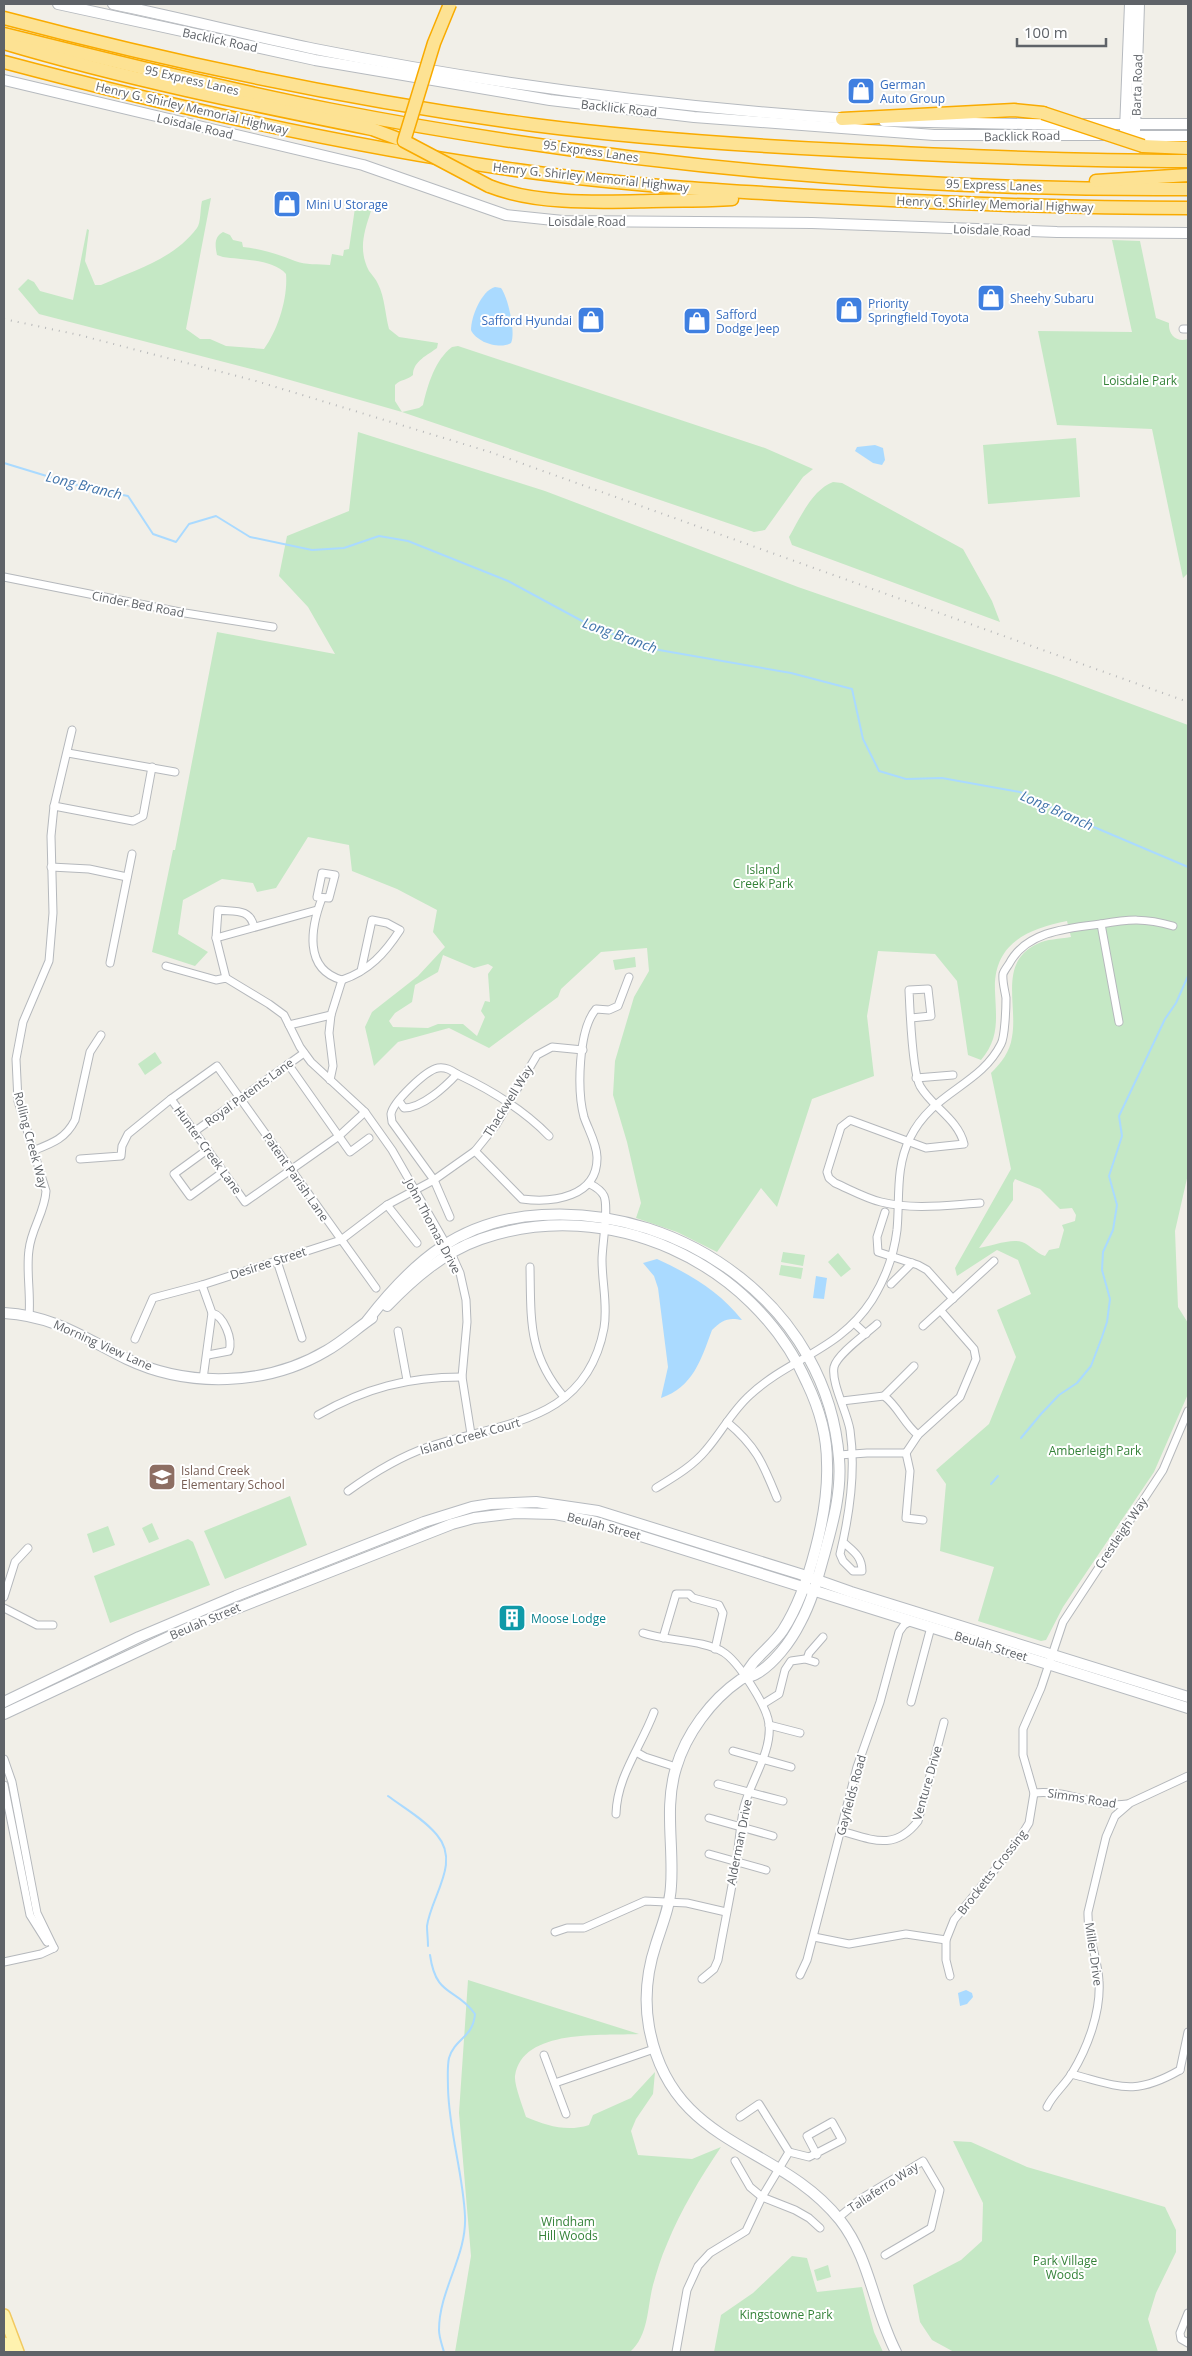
<svg xmlns="http://www.w3.org/2000/svg" width="1192" height="2356" font-family="'Open Sans',sans-serif">
	<style>
		.green { fill: #c5e8c5; fill-rule: evenodd }
		.water { fill: #aadaff }
		.lines { fill: none; stroke-linecap: round; stroke-linejoin: round }
		.stream { stroke: #aadaff; stroke-width: 2 }
		.street-casing { stroke: #b5b8bc; stroke-width: 9 }
		.secondary-casing { stroke: #b6babf; stroke-width: 12 }
		.primary-casing { stroke: #f2c960; stroke-width: 14 }
		.highway-casing { stroke: #f9ab00; stroke-width: 15 }
		.street { stroke: #fff; stroke-width: 7 }
		.secondary { stroke: #fff; stroke-width: 10 }
		.primary { stroke: #fff2af; stroke-width: 11 }
		.highway { stroke: #fde293; stroke-width: 12 }
		.rail { stroke: #b6b7b8; stroke-width: 2; stroke-dasharray: 1 6; stroke-linecap: butt }
		.highway-bridge-casing { stroke: #f9ab00; stroke-width: 15; stroke-linecap: butt }
		.highway-bridge { stroke: #fde293; stroke-width: 12 }
		.labels { text-anchor: middle; dominant-baseline: central; stroke-width: 4; stroke-linejoin: round; paint-order: stroke }
		.street-label { font-size: 12px; fill: #5f6368; stroke: #fff }
		.shop-label { font-size: 12px; fill: #366cbe; stroke: #fff; text-anchor: start }
		.park-label { font-size: 12px; fill: #348238; stroke: #fff }
		.education-label { font-size: 12px; fill: #785e54; stroke: #fff; text-anchor: start }
		.culture-label { font-size: 12px; fill: #0d838f; stroke: #fff; text-anchor: start }
		.water-label { font-size: 14px; font-style: italic; fill: #4174aa; stroke: #fff }
	</style>
	<rect width="100%" height="100%" fill="#f1efe8"/>
	<g class="green">
		<path d="M211,198L186,329L200,339H210L226,346L264,349C278,330 288,298 286,274C273,259 242,260 223,257L217,255C215,245 214,237 223,232L230,235L233,240L242,242L243,247C261,249 278,254 295,261C305,265 319,264 330,265L332,254L343,256L344,250L349,249L356,201L359,206L371,211C364,232 358,250 369,271C372,275 376,279 378,284C385,298 385,314 389,329L399,337L438,343L437,348C428,355 413,361 413,375C408,380 401,379 395,385V401L402,412L419,408L423,405C428,384 435,360 452,347L458,346L765,448L813,469L803,477L765,530L754,532L402,412L255,370L39,314L18,289L28,279L34,282L40,291L73,300L87,229L89,230L85,261L95,285H101C135,270 174,259 197,228C201,222 200,209 202,201Z"/>
		<path d="M1112,240L1140,241L1156,318L1169,323C1168,335 1177,343 1188,339V573L1183,578L1152,429L1057,425L1038,331L1132,332Z"/>
		<path d="M358,432L545,491L798,587L1056,676L1188,725V1174L1175,1231L1178,1307L1188,1323V1394L1154,1472L1063,1607L1046,1640L1041,1641L978,1621L994,1567L940,1551L946,1484L936,1470L989,1424L1016,1357L997,1310L1031,1294L1018,1260L997,1250L957,1276L955,1268L1011,1169L991,1073C1001,1063 1010,1052 1012,1037C1018,1005 998,962 1037,944C1047,939 1059,939 1071,937L1067,921C1028,929 993,943 995,991C996,1017 1000,1038 981,1060L968,1055L957,981L935,954L878,951L867,1016L874,1076L812,1099L777,1207L761,1188L717,1252L677,1232L636,1218L641,1203L627,1142L613,1095L615,1061L634,997L649,971L647,948L601,952L561,989L558,997L489,1048L449,1028L398,1042L374,1066L365,1027L372,1012L418,976L445,947L433,932L437,910L397,889L352,871L349,845L308,837L276,888L257,892L253,883L222,879L183,900L178,934L208,952L195,966L152,952L173,850H175L217,632L335,654L308,607L279,576L287,536L349,511ZM443,955L474,968L488,964L493,967L488,974L490,1002L485,1001L481,1011L485,1017L477,1036L463,1024H438L428,1028L393,1027L389,1021L395,1013L412,1002L415,985L438,972ZM1015,1179L1040,1189L1060,1209L1072,1208L1076,1215L1075,1221L1062,1225L1064,1230L1059,1248L1049,1250L1045,1256C1036,1253 1030,1245 1022,1242C1011,1238 991,1246 979,1248L1013,1200V1183Z"/>
		<polygon points="1076,438 1080,497 988,504 983,445"/>
		<path d="M833,482L842,483L963,549L992,601L1000,622L792,545L789,537C800,518 812,490 833,482Z"/>
		<polygon points="635,957 636,967 615,970 613,960"/>
		<polygon points="155,1052 162,1063 145,1075 138,1064"/>
		<polygon points="783,1252 805,1255 803,1266 781,1262"/>
		<polygon points="838,1253 851,1269 841,1277 828,1262"/>
		<polygon points="781,1265 803,1268 801,1279 779,1275"/>
		<polygon points="290,1496 307,1545 225,1579 204,1531"/>
		<polygon points="152,1523 159,1539 149,1543 142,1528"/>
		<polygon points="108,1526 115,1545 93,1553 87,1534"/>
		<polygon points="188,1539 193,1542 210,1585 110,1623 94,1576"/>
		<path d="M468,1980L639,2034C603,2036 522,2028 515,2076C514,2085 523,2107 526,2117C547,2126 567,2132 589,2125L593,2115L631,2098L655,2072L653,2094L636,2119L631,2131L638,2155L692,2159L721,2147C700,2178 681,2210 667,2244C661,2257 657,2271 653,2285C647,2308 649,2335 630,2352H455L471,2256L459,2113Z"/>
		<polygon points="953,2141 971,2142 1027,2167 1165,2207 1176,2230 1176,2252 1156,2293 1148,2319 1158,2352 954,2352 932,2340 920,2322 913,2285 961,2260 982,2241 983,2203"/>
		<polygon points="792,2256 807,2258 817,2292 862,2287 874,2332 883,2352 714,2352 721,2315 753,2293"/>
		<polygon points="828,2265 831,2277 817,2281 814,2270"/>
	</g>
	<g class="water">
		<path d="M495,287L501,288C508,297 516,333 511,343C500,350 476,342 471,330C471,317 481,291 495,287Z"/>
		<polygon points="875,445 883,448 885,460 882,465 873,463 855,451 857,447"/>
		<path d="M657,1259C690,1274 720,1292 742,1320C728,1317 722,1320 712,1330C701,1360 693,1387 661,1398L668,1367L658,1288L654,1276L643,1263Z"/>
		<polygon points="816,1276 827,1278 824,1299 813,1298"/>
		<polygon points="966,1990 972,1993 973,1997 967,2004 960,2006 958,1993"/>
	</g>
	<g class="lines">
		<g class="stream">
			<polyline points="4,463 86,488 128,496 153,534 176,542 189,524 216,516 250,537 312,550 344,548 379,536 408,541 508,581 595,628 659,650 791,673 852,689 863,739 879,771 906,779 942,778 1020,792 1075,819 1188,867"/>
			<polyline points="1021,1438 1041,1414 1059,1395 1077,1383 1091,1366 1102,1337 1107,1322 1110,1299 1102,1270 1103,1252 1113,1230 1117,1205 1109,1176 1122,1136 1119,1116 1165,1019 1176,1003 1188,976"/>
			<polyline points="991,1484 998,1476"/>
			<path d="M388,1796C404,1808 424,1819 437,1835C461,1863 431,1896 427,1926C427,1932 428,1939 428,1946"/>
			<path d="M430,1955C436,1998 456,1987 475,2014C473,2038 455,2038 449,2058C447,2067 448,2079 448,2088C449,2132 463,2173 465,2216C467,2256 439,2290 439,2330C439,2337 442,2345 444,2352"/>
		</g>
		<defs>
			<g id="street">
				<polyline points="1183,329 1188,329"/>
				<polyline points="4,577 185,613 273,627"/>
				<polyline points="68,753 175,772"/>
				<polyline points="54,806 133,821 143,816 152,767"/>
				<polyline points="51,867 89,869 127,877"/>
				<polygon points="322,873 335,875 329,898 317,897"/>
				<path d="M322,898C311,927 303,969 342,980"/>
				<path d="M1101,924C1129,919 1145,918 1173,926"/>
				<path d="M254,927C250,908 235,912 218,910L216,938L317,910"/>
				<polyline points="216,938 226,978"/>
				<polyline points="110,963 132,854"/>
				<polyline points="166,966 216,980 226,978 269,1004 284,1015 300,1047 311,1062 365,1112 392,1150 451,1253 460,1273 466,1300 467,1322 462,1377 471,1434"/>
				<path d="M342,980C369,971 385,953 400,930L387,923L372,920L361,971"/>
				<path d="M911,1018L931,1016L928,989L909,990C910,1011 912,1071 920,1086C932,1107 958,1119 964,1144L926,1148L850,1120L841,1127L827,1172L829,1178L835,1183C849,1189 865,1198 881,1202C912,1210 949,1205 980,1203"/>
				<polyline points="289,1025 331,1015 342,980"/>
				<polyline points="288,1064 350,1152 369,1138"/>
				<polyline points="916,1078 953,1075"/>
				<polyline points="330,1080 333,1066 329,1033 331,1015"/>
				<polyline points="171,1099 245,1202 339,1136 365,1112"/>
				<path d="M399,1101L404,1108C422,1108 445,1087 457,1074C491,1090 523,1109 549,1136"/>
				<polyline points="194,1132 304,1053"/>
				<path d="M35,1150C53,1143 66,1138 75,1120L90,1052L101,1035"/>
				<polyline points="207,1150 174,1174 190,1196 223,1172"/>
				<path d="M475,1151L522,1199C553,1203 598,1197 597,1157C597,1144 588,1129 584,1117C577,1091 578,1030 596,1009L609,1010L618,1006L629,977"/>
				<polyline points="80,1159 121,1156 122,1146 128,1134 171,1099 217,1066 376,1288"/>
				<polyline points="387,1205 417,1243"/>
				<polyline points="885,1212 877,1237 878,1252 918,1265 927,1270 953,1299"/>
				<path d="M450,1217L434,1180L392,1122C392,1121 391,1115 391,1114C393,1102 426,1070 438,1068C446,1067 451,1070 457,1074"/>
				<polyline points="277,1261 302,1338"/>
				<path d="M530,1267C531,1320 528,1355 564,1397"/>
				<polyline points="891,1284 912,1263"/>
				<path d="M202,1285L212,1313C224,1316 233,1339 229,1351L208,1355"/>
				<path d="M29,1316C31,1294 26,1270 29,1250C31,1229 45,1212 46,1191L18,1101L16,1059L23,1022L49,961L53,913L51,836L54,806L72,730"/>
				<polyline points="854,1323 866,1334"/>
				<polyline points="923,1326 994,1261"/>
				<polyline points="398,1331 407,1380"/>
				<polyline points="135,1339 153,1298 202,1285 341,1240 387,1205 434,1180 475,1151 496,1125 537,1055 552,1047 583,1050"/>
				<polyline points="203,1379 212,1313"/>
				<polyline points="884,1396 914,1366"/>
				<path d="M842,1401L884,1396C898,1406 904,1424 918,1435"/>
				<path d="M318,1415C365,1388 408,1377 462,1377"/>
				<path d="M727,1422C757,1447 763,1464 777,1498"/>
				<polyline points="906,1453 918,1435 960,1397 976,1359 974,1349 941,1311"/>
				<polyline points="906,1453 910,1471 906,1518 923,1520"/>
				<polyline points="839,1455 867,1453 906,1453"/>
				<path d="M656,1488C674,1477 693,1466 706,1450C721,1433 732,1411 750,1395C791,1357 839,1351 872,1300C885,1279 894,1255 897,1230C900,1199 895,1168 910,1138C932,1092 980,1086 1001,1044C1005,1037 1006,1007 1006,998C1005,991 1002,981 1003,974C1004,971 1007,967 1009,964C1026,931 1068,928 1101,924L1119,1022"/>
				<path d="M348,1491C373,1473 399,1457 428,1447C501,1422 586,1424 604,1328C608,1305 602,1284 602,1260C602,1245 609,1208 604,1196C601,1190 596,1187 590,1184"/>
				<path d="M843,1542C853,1551 862,1556 862,1571H853L843,1561L840,1554C850,1513 856,1471 850,1430C847,1412 831,1383 834,1367C837,1354 866,1334 877,1324"/>
				<polyline points="4,1597 15,1562 28,1548"/>
				<polyline points="4,1608 37,1625 53,1625"/>
				<path d="M643,1633C666,1641 704,1640 723,1652C738,1661 767,1706 769,1724C772,1752 751,1780 744,1807C739,1829 739,1852 734,1874C729,1903 723,1931 718,1960L714,1969L702,1979"/>
				<polyline points="663,1638 676,1594 689,1594 693,1598 719,1605 723,1613 715,1649"/>
				<polyline points="807,1659 809,1653 823,1637"/>
				<polyline points="911,1702 931,1627"/>
				<polyline points="763,1704 779,1694 785,1670 791,1661 805,1659 815,1662"/>
				<polyline points="769,1725 800,1733"/>
				<polyline points="733,1751 791,1767"/>
				<polyline points="636,1752 645,1757 676,1767"/>
				<polyline points="4,1759 12,1782 37,1913 54,1948"/>
				<polyline points="718,1784 783,1801"/>
				<polyline points="4,1785 30,1915 47,1942"/>
				<path d="M1034,1793C1068,1789 1098,1809 1127,1804"/>
				<path d="M616,1814C617,1776 641,1747 654,1712"/>
				<polyline points="709,1818 773,1836"/>
				<path d="M841,1831C873,1840 895,1851 918,1821L944,1722"/>
				<polyline points="709,1854 766,1870"/>
				<polyline points="555,1932 567,1928 584,1928 645,1901 687,1903 726,1912"/>
				<polyline points="814,1937 849,1944 906,1934 946,1940"/>
				<polyline points="4,1962 41,1954 54,1948"/>
				<polyline points="800,1975 807,1960 857,1767 880,1702 899,1632 904,1625 911,1621"/>
				<polyline points="950,1976 946,1960 946,1940 954,1920 1018,1841 1029,1823 1034,1793 1023,1755 1023,1729 1041,1688 1063,1622 1163,1470 1188,1411"/>
				<polyline points="544,2055 566,2114"/>
				<polyline points="1180,2070 1188,2032"/>
				<path d="M1071,2074C1119,2086 1133,2097 1180,2070"/>
				<polyline points="555,2083 654,2049"/>
				<path d="M1047,2107C1053,2094 1065,2085 1072,2073C1088,2047 1101,2011 1099,1981C1098,1958 1087,1936 1088,1912L1106,1837L1115,1816L1130,1803L1188,1776"/>
				<polyline points="789,2152 809,2157 842,2140 832,2122 807,2136 817,2155"/>
				<polyline points="735,2161 750,2187 762,2197 795,2210 809,2218 820,2228"/>
				<polyline points="838,2218 862,2198 923,2161 940,2190 931,2228 885,2255"/>
				<polyline points="1188,2313 1180,2333 1181,2339 1188,2343"/>
				<polyline points="676,2352 687,2290 698,2266 710,2253 746,2231 762,2197 789,2152 759,2104 740,2117"/>
			</g>
			<g id="secondary">
				<polyline points="58,4 315,60 550,100 694,117 934,135 1103,135"/>
				<path d="M113,4C180,18 248,35 315,49C491,84 671,107 850,119"/>
				<polyline points="4,80 363,165 506,215 563,221 812,223 1057,232 1188,233"/>
				<polyline points="884,121 1070,125"/>
				<polyline points="1084,124 1188,124"/>
				<polyline points="1125,130 1130,4"/>
				<polyline points="1135,130 1139,4"/>
				<polyline points="1122,136 1188,136"/>
				<path d="M387,1306C414,1278 444,1252 481,1239C608,1195 753,1261 807,1383C819,1408 827,1434 827,1463C829,1510 809,1590 783,1630C772,1647 752,1658 744,1678"/>
				<path d="M4,1313C55,1316 84,1338 127,1359C188,1388 267,1386 326,1351C342,1342 356,1329 372,1318"/>
				<path d="M367,1321C414,1260 462,1219 542,1215C686,1206 828,1310 839,1459C842,1493 832,1526 823,1559C817,1581 811,1603 800,1623C791,1641 774,1664 756,1674C741,1681 754,1671 740,1680C711,1700 686,1734 676,1768C664,1807 674,1847 671,1886C670,1906 662,1925 656,1944C647,1971 644,1999 649,2027C671,2148 778,2142 840,2220C870,2258 874,2310 896,2352"/>
				<polyline points="4,1702 139,1637 236,1596 424,1522 472,1507 491,1504 536,1502 598,1511 800,1574 851,1592 1188,1697"/>
				<polyline points="4,1714 192,1626 452,1524 474,1518 515,1513 555,1514 596,1522 1188,1708"/>
			</g>
			<g id="primary">
				<polyline points="4,2315 18,2352"/>
				<polyline points="4,2343 7,2352"/>
			</g>
			<g id="highway">
				<path d="M4,18C178,64 355,101 534,125C635,138 738,145 840,150C956,156 1072,161 1188,161"/>
				<path d="M4,34C113,61 222,88 332,110C614,165 902,191 1188,189"/>
				<path d="M4,43C125,79 248,104 372,129L404,141"/>
				<path d="M4,62C173,107 343,146 516,170C627,186 739,192 851,198C964,204 1076,208 1188,208"/>
				<polyline points="842,119 1014,110 1043,113"/>
				<polyline points="1143,146 1188,148"/>
				<polyline points="1096,181 1188,175"/>
				<path d="M489,186C537,205 600,202 652,201C678,200 705,201 732,199"/>
			</g>
		</defs>
		<use href="#street" class="street-casing"/>
		<use href="#secondary" class="secondary-casing"/>
		<use href="#primary" class="primary-casing"/>
		<use href="#highway" class="highway-casing"/>
		<use href="#street" class="street"/>
		<use href="#secondary" class="secondary"/>
		<use href="#primary" class="primary"/>
		<use href="#highway" class="highway"/>
		<polyline class="rail" points="4,319 79,335 256,381 490,452 1188,702"/>
		<defs>
			<g id="highway-bridge">
				<polyline points="450,4 434,43 404,141 489,186"/>
				<polyline points="1043,113 1143,146"/>
			</g>
		</defs>
		<use href="#highway-bridge" class="highway-bridge-casing"/>
		<use href="#highway-bridge" class="highway-bridge"/>
	</g>
	<defs>
		<symbol id="shop-square" viewBox="-11 -11 22 22"><rect x="-9" y="-9" width="18" height="18" rx="4" fill="#3f7fe0" stroke="#fff"/><path d="M-5-2.5h2.3a2.7 3.5 0 0 1 5.4 0H5L5.5 6h-11ZM-1.5-2.5h3a1.5 2.3 0 0 0-3 0Z" fill="#fff"/></symbol>
		<symbol id="school-square" viewBox="-11 -11 22 22"><rect x="-9" y="-9" width="18" height="18" rx="4" fill="#8d6e63" stroke="#fff"/><path d="M0-5L7-2L0 1L-7-2ZM-4 1L0 2.5L4 1V4Q0 6-4 4Z" fill="#fff"/></symbol>
		<symbol id="building-square" viewBox="-11 -11 22 22"><rect x="-9" y="-9" width="18" height="18" rx="4" fill="#0f9aa8" stroke="#fff"/><path d="M-4-6H4V6H1V3H-1V6H-4ZM-2.5-4.3h1.7v1.8h-1.7ZM.8-4.3h1.7v1.8H.8ZM-2.5-1h1.7V.8h-1.7ZM.8-1h1.7V.8H.8Z" fill="#fff"/></symbol>
	</defs>
	<g fill-rule="evenodd">
		<use href="#shop-square" x="845" y="75" width="32" height="32"/>
		<use href="#shop-square" x="271" y="188" width="32" height="32"/>
		<use href="#shop-square" x="975" y="282" width="32" height="32"/>
		<use href="#shop-square" x="833" y="294" width="32" height="32"/>
		<use href="#shop-square" x="575" y="304" width="32" height="32"/>
		<use href="#shop-square" x="681" y="305" width="32" height="32"/>
		<use href="#school-square" x="146" y="1461" width="32" height="32"/>
		<use href="#building-square" x="496" y="1602" width="32" height="32"/>
	</g>
	<g class="labels">
		<g class="street-label">
			<text transform="translate(220 40) rotate(12)">Backlick Road</text>
			<text transform="translate(192 80) rotate(13)">95 Express Lanes</text>
			<text transform="translate(1137 85) rotate(-88)">Barta Road</text>
			<text transform="translate(192 108) rotate(13)">Henry G. Shirley Memorial Highway</text>
			<text transform="translate(619 108) rotate(6)">Backlick Road</text>
			<text transform="translate(195 126) rotate(13)">Loisdale Road</text>
			<text transform="translate(1022 136) rotate(-1)">Backlick Road</text>
			<text transform="translate(591 151) rotate(8)">95 Express Lanes</text>
			<text transform="translate(591 177) rotate(6)">Henry G. Shirley Memorial Highway</text>
			<text transform="translate(994 185) rotate(2)">95 Express Lanes</text>
			<text transform="translate(995 204) rotate(2)">Henry G. Shirley Memorial Highway</text>
			<text x="587" y="221">Loisdale Road</text>
			<text transform="translate(992 230) rotate(2)">Loisdale Road</text>
			<text transform="translate(138 604) rotate(11)">Cinder Bed Road</text>
			<text transform="translate(249 1092) rotate(-36)">Royal Patents Lane</text>
			<text transform="translate(508 1101) rotate(-58)">Thackwell Way</text>
			<text transform="translate(31 1140) rotate(75)">Rolling Creek Way</text>
			<text transform="translate(208 1150) rotate(54)">Hunter Creek Lane</text>
			<text transform="translate(296 1177) rotate(55)">Patent Parish Lane</text>
			<text transform="translate(433 1226) rotate(62)">John Thomas Drive</text>
			<text transform="translate(268 1263) rotate(-18)">Desiree Street</text>
			<text transform="translate(103 1345) rotate(24)">Morning View Lane</text>
			<text transform="translate(470 1436) rotate(-16)">Island Creek Court</text>
			<text transform="translate(604 1526) rotate(15)">Beulah Street</text>
			<text transform="translate(1121 1533) rotate(-56)">Crestleigh Way</text>
			<text transform="translate(205 1621) rotate(-23)">Beulah Street</text>
			<text transform="translate(991 1646) rotate(17)">Beulah Street</text>
			<text transform="translate(927 1783) rotate(-74)">Venture Drive</text>
			<text transform="translate(851 1795) rotate(-75)">Gayfields Road</text>
			<text transform="translate(1082 1798) rotate(9)">Simms Road</text>
			<text transform="translate(739 1842) rotate(-79)">Alderman Drive</text>
			<text transform="translate(992 1872) rotate(-52)">Brocketts Crossing</text>
			<text transform="translate(1094 1954) rotate(82)">Miller Drive</text>
			<text transform="translate(883 2187) rotate(-33)">Taliaferro Way</text>
		</g>
		<g class="shop-label">
			<text x="880" y="84">German<tspan x="880" dy="14">Auto Group</tspan></text>
			<text x="306" y="204">Mini U Storage</text>
			<text x="1010" y="298">Sheehy Subaru</text>
			<text x="868" y="303">Priority<tspan x="868" dy="14">Springfield Toyota</tspan></text>
			<text x="716" y="314">Safford<tspan x="716" dy="14">Dodge Jeep</tspan></text>
			<text x="572" y="320" text-anchor="end">Safford Hyundai</text>
		</g>
		<g class="park-label">
			<text x="1140" y="380">Loisdale Park</text>
			<text x="763" y="869">Island<tspan x="763" dy="14">Creek Park</tspan></text>
			<text x="1095" y="1450">Amberleigh Park</text>
			<text x="568" y="2221">Windham<tspan x="568" dy="14">Hill Woods</tspan></text>
			<text x="1065" y="2260">Park Village<tspan x="1065" dy="14">Woods</tspan></text>
			<text x="786" y="2314">Kingstowne Park</text>
		</g>
		<g class="education-label">
			<text x="181" y="1470">Island Creek<tspan x="181" dy="14">Elementary School</tspan></text>
		</g>
		<g class="culture-label">
			<text x="531" y="1618">Moose Lodge</text>
		</g>
		<g class="water-label">
			<text transform="translate(84 485) rotate(14)">Long Branch</text>
			<text transform="translate(620 635) rotate(20)">Long Branch</text>
			<text transform="translate(1057 810) rotate(24)">Long Branch</text>
		</g>
	</g>
	<rect width="1192" height="2356" fill="none" stroke="#5f6368" stroke-width="10"/>
	<path d="M1017 38v8h89v-8" fill="none" stroke="#5f6368" stroke-width="2.5"/>
	<text x="1024" y="38" font-size="15" fill="#5f6368" stroke="#ffffff" stroke-width="4" paint-order="stroke">100 m</text>
</svg>
